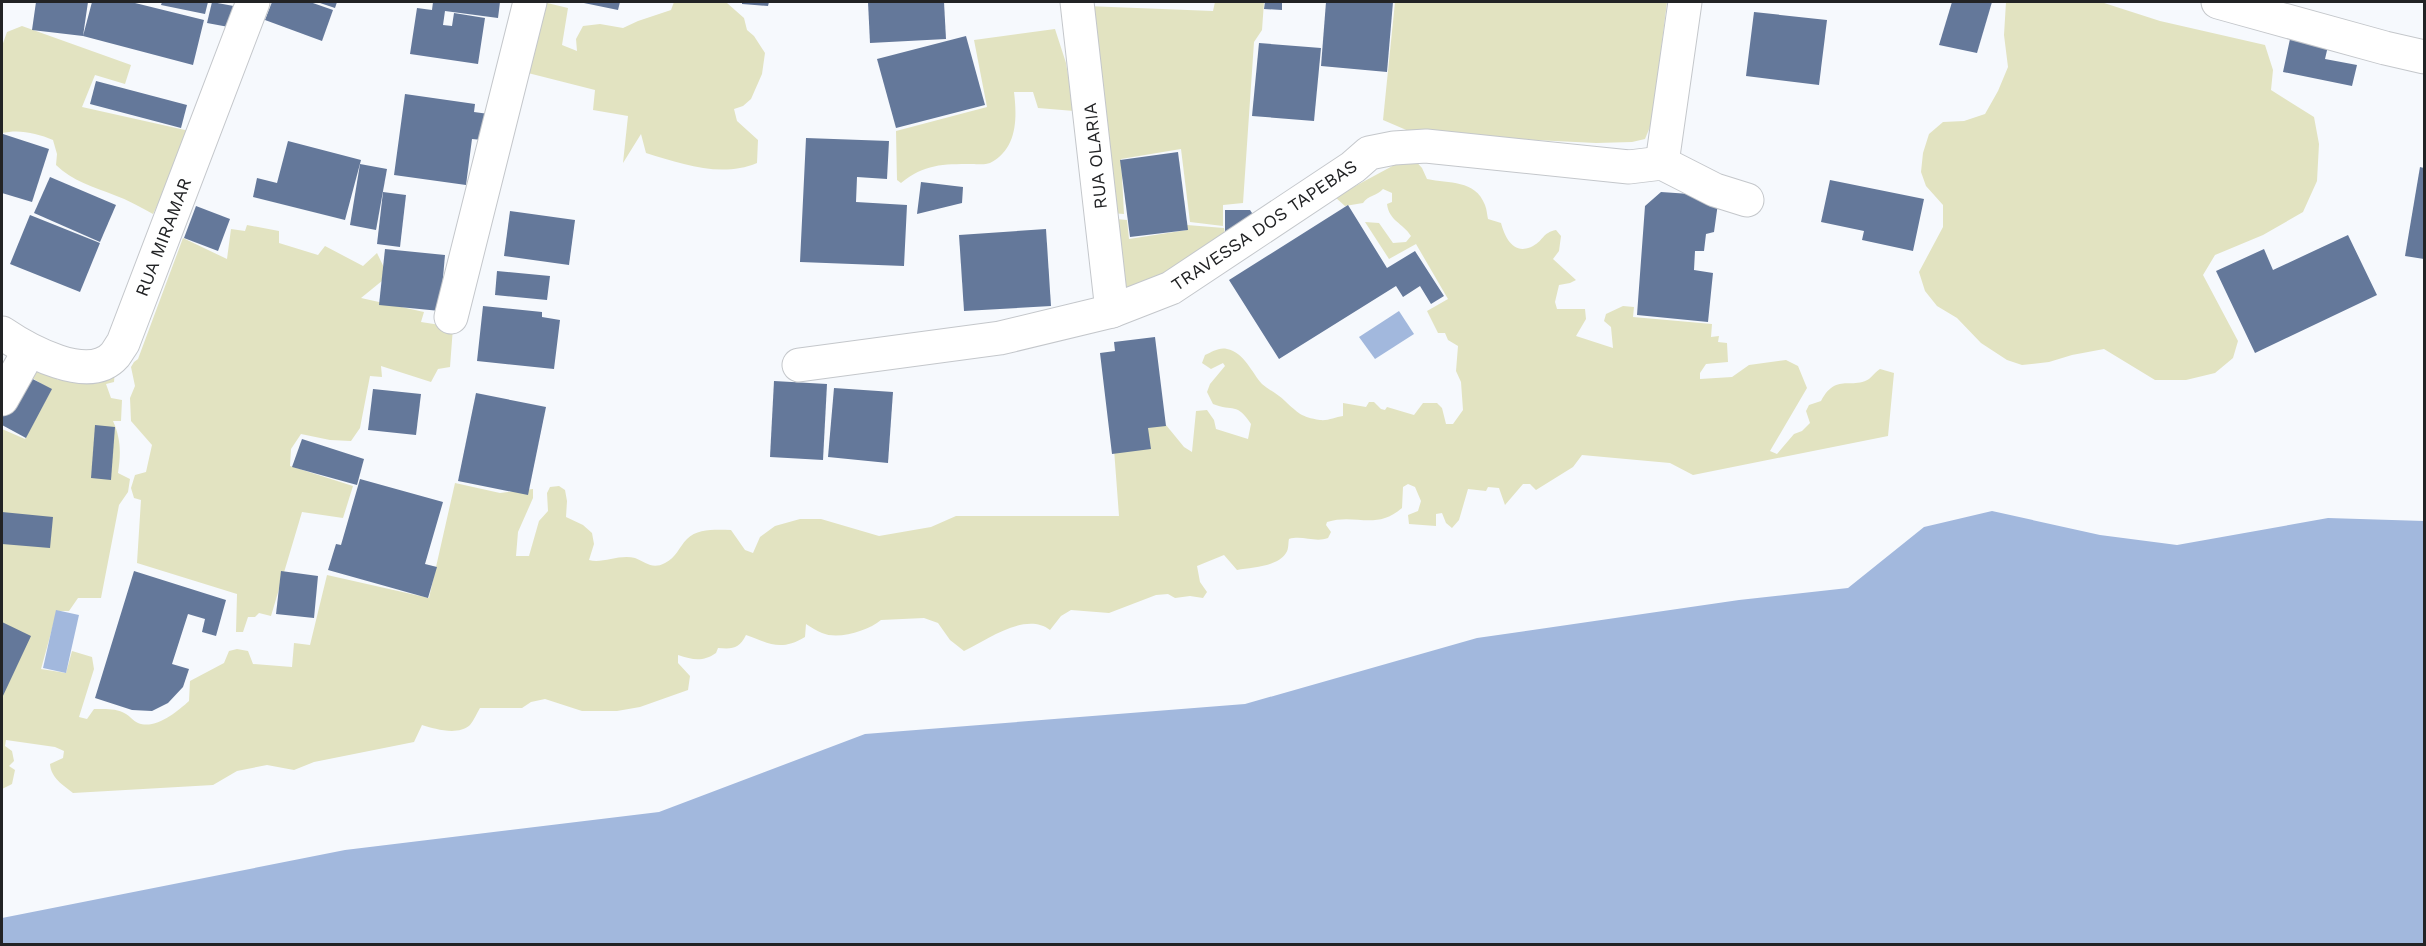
<svg xmlns="http://www.w3.org/2000/svg" width="2426" height="946" font-family="'Work Sans',sans-serif">
	<style>
		.green { fill: #e2e3c1 }
		.water { fill: #a2b8dd }
		.building { fill: #64789a }
		.lines { fill: none; stroke-linecap: round; stroke-linejoin: round }
		.minor-casing { stroke: #c4c7cb; stroke-width: 35 }
		.minor { stroke: #fff; stroke-width: 33 }
		.labels { text-anchor: middle; dominant-baseline: central; stroke-width: 4.5; stroke-linejoin: round; paint-order: stroke }
		.street-label { font-size: 18px; fill: #222325; stroke: #fff }
	</style>
	<rect width="100%" height="100%" fill="#f6f9fd"/>
	<g class="green">
		<path d="M543,2L568,8L562,45L577,51L576,39L583,26L600,24L623,28L638,21L671,10L674,2L727,3L744,18L747,30L754,36L765,53L762,74L751,99L743,106L734,109L737,121L758,140L757,163C721,178 682,164 646,153L641,134L623,163L628,116L593,110L595,90L528,73Z"/>
		<polygon points="1215,2 1264,2 1262,30 1254,42 1243,203 1223,205 1223,226 1190,222 1181,149 1121,159 1124,214 1111,213 1086,6 1213,11"/>
		<polygon points="1395,2 1667,2 1652,122 1645,139 1632,142 1596,143 1455,136 1411,132 1383,120"/>
		<polygon points="2006,2 2101,2 2160,21 2265,45 2273,70 2271,90 2314,117 2319,144 2317,181 2303,212 2263,235 2215,255 2203,275 2238,341 2233,358 2215,373 2186,380 2155,380 2104,349 2072,355 2049,362 2022,365 2007,360 1981,343 1957,318 1937,306 1925,291 1919,272 1943,227 1943,205 1926,186 1921,172 1923,153 1929,134 1943,122 1964,121 1985,114 1998,91 2008,67 2004,35"/>
		<path d="M22,26L131,65L125,84L95,75L82,107L194,132L153,214C140,207 128,200 114,195C94,187 72,181 56,165L57,154L53,140C37,133 19,129 2,133V46L7,32Z"/>
		<path d="M1055,29L1066,63L1074,111L1038,108L1033,92H1014C1017,117 1018,149 990,163C985,165 977,164 972,164C943,164 924,164 901,183L897,180L896,131L987,107L974,40Z"/>
		<path d="M1411,156L1422,168L1427,179C1449,184 1475,179 1485,205C1487,210 1487,215 1488,219L1501,223C1505,238 1514,256 1533,246C1544,240 1542,233 1556,230L1561,236L1559,251L1553,259L1576,280L1570,283L1559,285L1555,302L1557,309H1585L1586,319L1576,336L1613,348L1611,327L1604,321L1606,314L1623,306L1634,307L1633,317L1712,324L1711,337L1719,336L1718,342L1727,343L1728,362L1706,364L1700,373V379L1732,377L1749,365L1786,360L1798,366L1807,388L1770,451L1777,454L1794,434L1802,431L1810,423L1806,411L1809,405L1821,401C1836,372 1852,390 1869,379C1873,376 1875,372 1880,369L1894,373L1888,436L1693,475L1670,463L1582,455L1573,467L1536,490L1530,484H1523L1505,505L1499,488L1488,487L1486,491L1468,489L1459,520L1452,528L1446,523L1442,513L1436,514V526L1409,524L1408,515L1418,511L1421,501L1415,487L1408,484L1403,487L1402,508C1375,531 1356,513 1327,522L1326,525L1331,532L1328,538C1315,543 1303,535 1289,539C1288,543 1289,549 1286,553C1277,567 1252,567 1237,570L1224,555L1197,566L1200,582L1207,592L1203,598L1190,596L1175,598L1168,594L1156,595L1109,613L1071,610L1061,616L1050,630C1025,611 986,641 964,651L950,640L938,623L924,618L881,620C868,631 838,640 822,633C817,631 811,627 806,624L805,637C780,652 769,643 746,635C739,649 733,649 718,648L716,653C703,662 693,660 678,655V663L690,676L688,690L640,707L617,711H582L545,699L531,702L522,708H480C477,713 474,720 470,725C458,736 435,729 422,725L414,742L314,762L294,770L267,765L237,771L213,785L73,793C63,785 51,778 50,764L63,758L64,751L55,747L6,740L5,746L12,751L14,761L9,766L15,770L12,784L2,789V429L25,439L51,390L23,372L46,368L58,380L71,366L115,369L114,382L106,384L111,398L122,400L121,421H113C121,439 121,453 118,473L130,479L128,492L119,505L101,598H78L69,611H57L41,669L66,673L72,651L92,657L94,669L79,717L87,719L94,709C106,709 116,708 126,714C130,716 133,721 138,723C155,730 177,712 189,701L190,681L224,663L229,651L237,649L248,651L253,664L292,667L294,643L310,645L327,575L429,598L455,483L500,493L533,489V498L518,532L516,556H529L539,521L548,511L547,493L550,487L559,486L565,490L567,501L566,517L583,525L592,533L594,544L589,560C602,564 619,554 635,558C646,562 652,570 665,563C676,558 679,547 687,539C698,528 717,530 731,530L745,550L753,553L760,537L775,526L800,519H821L879,536L931,527L956,516H1119L1114,449L1144,425H1166L1184,447L1192,452L1196,411L1207,410L1214,420L1216,429L1248,439L1251,424C1237,402 1233,412 1213,404L1207,392L1210,384L1225,366L1223,363L1211,369L1202,363L1205,355C1212,352 1219,347 1227,349C1244,352 1252,373 1262,384C1269,390 1278,394 1285,401C1298,413 1301,417 1320,420C1328,421 1335,417 1343,416V403L1366,407L1369,402H1374L1381,409L1385,410L1387,407L1414,415L1423,403H1437L1442,408L1446,424H1453L1463,410L1461,382L1456,371L1458,346L1448,340L1445,333H1438L1427,311L1448,299L1416,244L1389,259L1365,222L1379,223L1393,243L1406,242L1411,236C1403,223 1389,221 1387,204L1392,202V193L1383,189C1377,196 1368,195 1363,203L1345,206L1335,197Z"/>
		<polygon points="1105,218 1127,220 1129,239 1187,230 1187,225 1224,228 1225,236 1158,299 1121,288"/>
		<polygon points="247,225 279,231 279,243 318,255 325,246 363,266 377,253 388,276 361,298 424,312 421,322 453,327 450,367 438,369 431,382 381,366 382,377 370,376 360,428 351,441 330,440 301,434 291,449 290,466 353,486 343,518 302,512 271,616 259,613 255,617 248,617 243,632 236,632 237,594 137,563 141,500 134,498 131,488 135,475 146,472 152,445 131,421 130,398 135,386 131,367 134,362 138,359 183,238 227,259 231,229 245,231"/>
	</g>
	<g class="water">
		<polygon points="1399,311 1414,334 1375,359 1359,337"/>
		<polygon points="1992,511 2100,535 2177,545 2328,518 2424,521 2424,944 2,944 2,918 345,850 659,812 865,734 1245,704 1477,638 1739,600 1848,588 1924,527"/>
		<polygon points="56,610 79,615 66,673 43,668"/>
	</g>
	<g class="building">
		<polygon points="36,2 88,2 83,36 92,2 131,2 204,20 193,65 83,36 32,30"/>
		<polygon points="162,2 208,2 205,14 161,5"/>
		<polygon points="212,2 239,7 234,28 207,23"/>
		<polygon points="272,2 310,2 333,10 322,41 265,20"/>
		<polygon points="317,2 337,2 335,8"/>
		<polygon points="433,2 500,2 498,18 445,11 443,25 452,26 454,13 485,18 478,64 410,54 417,8 432,10"/>
		<polygon points="579,2 620,2 618,10"/>
		<polygon points="742,2 769,2 768,6 742,4"/>
		<polygon points="868,2 944,2 946,39 870,43"/>
		<polygon points="1265,2 1282,2 1282,10 1264,9"/>
		<polygon points="1326,2 1393,2 1387,72 1321,66"/>
		<polygon points="1952,2 1992,2 1977,53 1939,45"/>
		<polygon points="1754,12 1827,20 1819,85 1746,76"/>
		<polygon points="966,36 985,105 896,128 877,59"/>
		<polygon points="2290,39 2328,46 2325,59 2357,65 2352,86 2283,72"/>
		<polygon points="1259,43 1321,48 1314,121 1252,116"/>
		<polygon points="96,81 187,105 181,128 90,104"/>
		<polygon points="405,94 475,104 474,112 496,115 493,141 472,139 466,185 394,175"/>
		<polygon points="3,134 49,149 32,202 2,193"/>
		<polygon points="806,138 889,141 887,179 857,177 856,202 907,205 904,266 800,262"/>
		<polygon points="288,141 361,160 345,220 253,197 257,178 277,183"/>
		<polygon points="1178,152 1188,230 1130,237 1120,160"/>
		<polygon points="360,164 387,169 376,230 350,225"/>
		<polygon points="2420,167 2424,168 2424,259 2405,256"/>
		<polygon points="50,177 116,205 100,242 34,213"/>
		<polygon points="1830,180 1924,199 1913,251 1862,240 1864,231 1821,222"/>
		<polygon points="921,182 963,187 962,203 917,214"/>
		<polygon points="383,192 406,195 400,247 377,244"/>
		<polygon points="1661,192 1719,196 1714,232 1706,234 1704,251 1695,251 1694,270 1713,273 1708,322 1637,315 1645,206"/>
		<polygon points="1348,205 1387,268 1415,251 1444,296 1431,304 1420,286 1403,297 1396,286 1279,359 1229,280"/>
		<polygon points="196,206 230,219 218,251 184,238"/>
		<polygon points="1225,210 1250,210 1256,219 1225,236"/>
		<polygon points="510,211 575,220 569,265 504,256"/>
		<polygon points="30,215 100,243 80,292 10,264"/>
		<polygon points="1046,229 1051,306 964,311 959,235"/>
		<polygon points="2348,235 2377,295 2255,353 2216,271 2264,249 2273,270"/>
		<polygon points="385,249 445,255 440,311 379,305"/>
		<polygon points="497,271 550,276 547,300 495,295"/>
		<polygon points="483,306 542,312 542,317 560,320 554,369 477,361"/>
		<polygon points="1155,337 1166,426 1148,428 1151,449 1112,454 1100,353 1115,351 1114,342"/>
		<polygon points="21,373 52,389 26,438 2,425 2,409"/>
		<polygon points="774,381 827,384 823,460 770,457"/>
		<polygon points="834,388 893,392 888,463 828,457"/>
		<polygon points="373,389 421,394 416,435 368,430"/>
		<polygon points="476,393 546,407 528,495 458,481"/>
		<polygon points="95,425 115,427 111,480 91,478"/>
		<polygon points="302,439 364,459 357,485 292,467"/>
		<polygon points="360,479 443,502 425,564 437,567 428,598 328,570 336,544 341,545"/>
		<polygon points="2,512 53,517 50,548 2,544"/>
		<polygon points="134,571 226,600 216,636 202,632 205,619 188,614 172,664 189,669 183,687 168,703 152,711 132,710 95,698"/>
		<polygon points="281,571 318,576 314,618 276,614"/>
		<polygon points="2,622 31,636 2,698"/>
	</g>
	<g class="lines">
		<defs>
			<g id="minor">
				<polyline points="1077,2 1112,311"/>
				<polyline points="2218,2 2385,48 2424,57"/>
				<polyline points="1662,163 1685,2"/>
				<polyline points="451,317 530,2"/>
				<path d="M2,333C27,350 89,385 115,355C118,351 120,347 123,343L253,2"/>
				<polyline points="799,365 1000,338 1112,311 1171,288 1353,167 1369,153 1394,148 1426,146 1629,167 1662,163 1715,190 1747,200"/>
				<polyline points="2,399 29,351"/>
			</g>
		</defs>
		<use href="#minor" class="minor-casing"/>
		<use href="#minor" class="minor"/>
	</g>
	<g class="labels">
		<g class="street-label">
			<text transform="translate(1095 156) rotate(-96)">RUA OLARIA</text>
			<text transform="translate(1264 225) rotate(-34)">TRAVESSA DOS TAPEBAS</text>
			<text transform="translate(163 237) rotate(-69)">RUA MIRAMAR</text>
		</g>
	</g>
	<rect width="2426" height="946" fill="none" stroke="#222325" stroke-width="6"/>
</svg>
